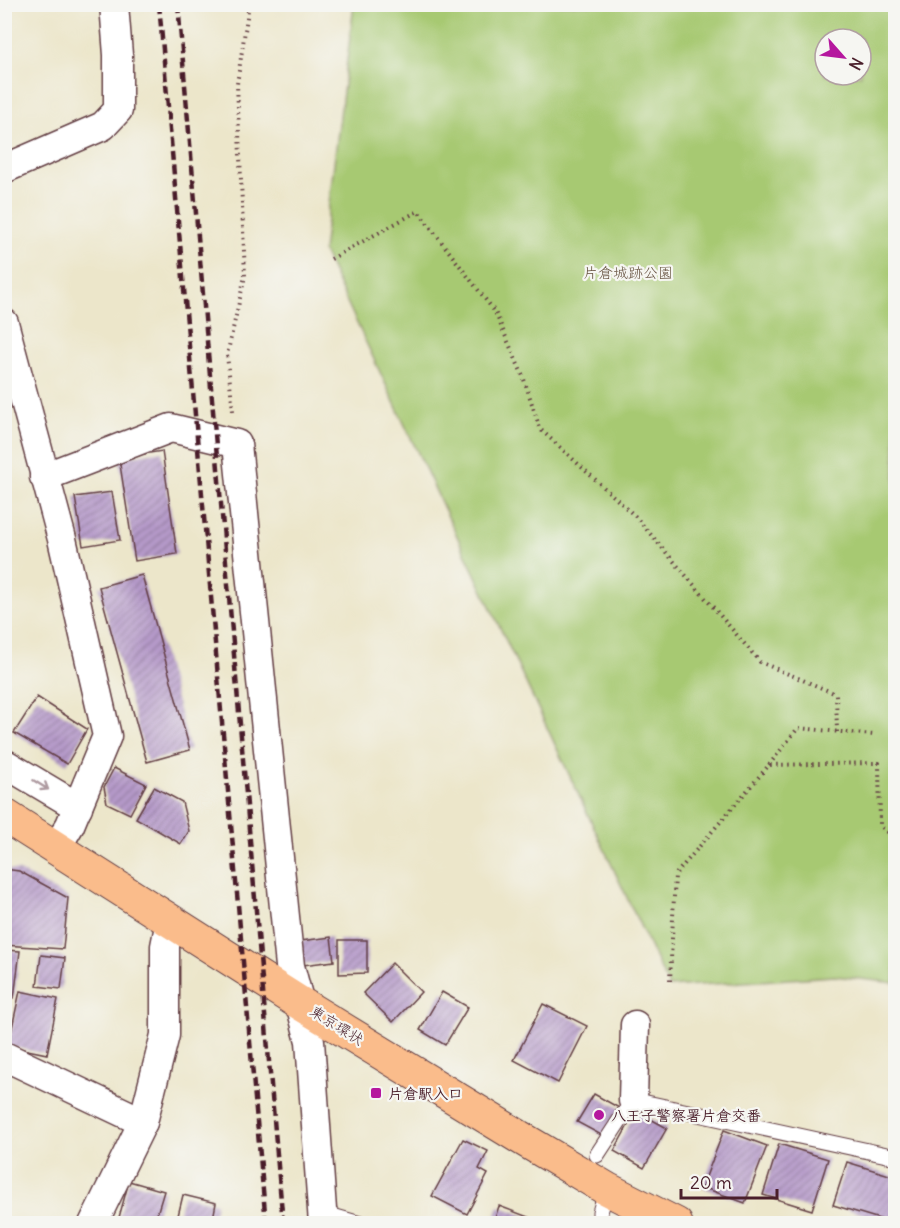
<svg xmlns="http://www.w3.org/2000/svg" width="900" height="1228" font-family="Delius,'Klee One',sans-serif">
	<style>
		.park { fill: #a7c972; stroke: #78744e; stroke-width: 1.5; fill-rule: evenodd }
		.building { fill: url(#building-hatch) }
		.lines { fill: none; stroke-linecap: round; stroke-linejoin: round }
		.lane-casing { stroke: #623d43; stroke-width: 17 }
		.street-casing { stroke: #623d43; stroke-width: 31 }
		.highway-casing { stroke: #623d43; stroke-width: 35 }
		.path { stroke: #623d43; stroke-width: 4; stroke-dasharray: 1.5 4.5; stroke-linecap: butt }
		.lane { stroke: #fff; stroke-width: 15 }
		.street { stroke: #fff; stroke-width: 28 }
		.highway { stroke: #fabc8b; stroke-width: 33 }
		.rail { stroke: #4a1f2b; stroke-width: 4.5; stroke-dasharray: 9 4.5; stroke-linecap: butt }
		.oneway { stroke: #ae9aa0 }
		.poi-dot { fill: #b5179e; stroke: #f6f6f2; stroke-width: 2 }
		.labels { text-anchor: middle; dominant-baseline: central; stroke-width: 4.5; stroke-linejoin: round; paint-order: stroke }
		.park-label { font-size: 15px; fill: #665240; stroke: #f6f6f2 }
		.street-label { font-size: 15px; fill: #4a1f2b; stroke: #f6f6f2 }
		.poi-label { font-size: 15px; font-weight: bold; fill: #4a1f2b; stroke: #f6f6f2; text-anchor: start }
	</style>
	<defs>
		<pattern id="building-hatch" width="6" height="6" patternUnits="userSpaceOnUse" patternTransform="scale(1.5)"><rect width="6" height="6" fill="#b59ac9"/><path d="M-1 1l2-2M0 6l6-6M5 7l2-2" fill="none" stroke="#957da3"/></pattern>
	</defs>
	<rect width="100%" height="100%" fill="#f6f6f2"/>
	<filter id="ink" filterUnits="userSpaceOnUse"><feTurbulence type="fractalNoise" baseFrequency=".0167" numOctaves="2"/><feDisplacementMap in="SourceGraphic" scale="12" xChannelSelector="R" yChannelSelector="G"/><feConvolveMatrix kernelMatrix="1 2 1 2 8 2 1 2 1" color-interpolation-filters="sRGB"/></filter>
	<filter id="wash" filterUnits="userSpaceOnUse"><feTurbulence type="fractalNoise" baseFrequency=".008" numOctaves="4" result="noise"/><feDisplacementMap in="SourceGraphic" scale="24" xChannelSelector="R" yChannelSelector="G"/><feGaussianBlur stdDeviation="1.35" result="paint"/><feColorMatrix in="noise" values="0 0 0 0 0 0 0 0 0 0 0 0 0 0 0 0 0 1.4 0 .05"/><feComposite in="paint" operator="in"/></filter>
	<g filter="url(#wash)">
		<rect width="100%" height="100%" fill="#ece6ca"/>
		<path class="park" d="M354,5H895V983L834,976L669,987L323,251ZM825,39H861V75H825Z"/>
		<g id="blocks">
			<g class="building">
				<polygon points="162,451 177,554 135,561 119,458"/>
				<polygon points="112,492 120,540 83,546 75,497"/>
				<polygon points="142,575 190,750 147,762 99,587"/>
				<polygon points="37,697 87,729 67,764 14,733"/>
				<polygon points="114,768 146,784 130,814 107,803 104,787"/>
				<polygon points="154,787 182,802 189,831 181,844 136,818"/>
				<polygon points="4,869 19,871 68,898 63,949 4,945"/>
				<polygon points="331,937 334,961 303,965 301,941"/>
				<polygon points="339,940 367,940 367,973 339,974"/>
				<polygon points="4,950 20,951 14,998 4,997"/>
				<polygon points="41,955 65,958 61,989 37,986"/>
				<polygon points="392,963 421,992 393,1022 363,993"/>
				<polygon points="20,991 58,999 47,1054 8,1046"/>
				<polygon points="442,992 468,1007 445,1045 420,1030"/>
				<polygon points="543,1004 587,1026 558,1083 514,1060"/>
				<polygon points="594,1094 621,1109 605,1137 577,1122"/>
				<polygon points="636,1111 667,1128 644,1168 614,1151"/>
				<polygon points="724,1130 767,1146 745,1203 702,1187"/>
				<polygon points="463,1139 488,1151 479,1169 488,1174 467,1214 432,1196"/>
				<polygon points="779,1144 828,1159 812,1210 763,1195"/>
				<polygon points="847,1162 896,1177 896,1224 833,1205"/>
				<polygon points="129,1181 164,1191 154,1224 127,1224 118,1221"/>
				<polygon points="183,1195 216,1203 212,1224 176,1224"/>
				<polygon points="499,1206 544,1223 544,1224 493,1224"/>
			</g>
		</g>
	</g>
	<g filter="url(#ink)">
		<use href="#blocks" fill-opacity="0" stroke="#623d43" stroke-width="1.5"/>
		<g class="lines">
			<defs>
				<g id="lane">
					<polyline points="597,1155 633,1100 896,1157"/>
					<polyline points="322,1213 360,1224"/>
					<polyline points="600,1224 600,1212 607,1189"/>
				</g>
				<g id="street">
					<polyline points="4,169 103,126 118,110 118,55 114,4"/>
					<polyline points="4,323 62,539 107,736 70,825 57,847"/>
					<polyline points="44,477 171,428 237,444 290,966 310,1041 323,1224"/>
					<polyline points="4,763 78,807"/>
					<polyline points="4,1056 143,1122"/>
					<polyline points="633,1100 635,1025"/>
					<polyline points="93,1224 143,1122 165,1035 165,946 170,921"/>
				</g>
				<polyline id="highway" points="4,815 298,1002 521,1138 607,1189 676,1224"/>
			</defs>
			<use href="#lane" class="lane-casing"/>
			<use href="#street" class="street-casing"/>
			<use href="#highway" class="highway-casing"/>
			<g class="path">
				<polyline points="331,259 418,211 495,312 523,376 540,429 635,516 760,662 836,694 837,732"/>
				<polyline points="233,411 227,355 245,276 237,84 249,4"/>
				<polyline points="769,765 798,728 874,735"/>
				<polyline points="670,981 675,875 769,765 879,763 880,825 896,842"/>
			</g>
			<use href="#lane" class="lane"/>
			<use href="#street" class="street"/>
			<use href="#highway" class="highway"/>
			<g class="rail">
				<polyline points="159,4 266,1224"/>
				<polyline points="178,4 283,1224"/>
			</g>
		</g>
		<defs><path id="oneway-shaft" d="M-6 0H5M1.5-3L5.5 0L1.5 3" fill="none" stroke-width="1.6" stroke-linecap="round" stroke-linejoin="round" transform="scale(1.5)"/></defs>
		<use class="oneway" href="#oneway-shaft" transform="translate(41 785) rotate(32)"/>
	</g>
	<g class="poi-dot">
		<rect x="370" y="1087" width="12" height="12" rx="3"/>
		<circle cx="599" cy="1115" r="6"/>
	</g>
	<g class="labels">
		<g class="park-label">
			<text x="628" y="272">片倉城跡公園</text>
		</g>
		<g class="street-label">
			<text transform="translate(337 1025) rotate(32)">東京環状</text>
		</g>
		<g class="poi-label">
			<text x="388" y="1093">片倉駅入口</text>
			<text x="611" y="1115">八王子警察署片倉交番</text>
		</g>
	</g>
	<rect width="900" height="1228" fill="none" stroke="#f6f6f2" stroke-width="24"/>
	<g transform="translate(843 57) rotate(118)"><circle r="28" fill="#f6f6f2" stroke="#b1a0a2" stroke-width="1.5"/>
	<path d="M0-4.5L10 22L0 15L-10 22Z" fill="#b5179e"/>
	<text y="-9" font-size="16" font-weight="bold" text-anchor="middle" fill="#4a1f2b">N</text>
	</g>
	<path d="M681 1189v9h96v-9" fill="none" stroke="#4a1f2b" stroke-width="3"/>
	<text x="690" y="1189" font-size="18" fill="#4a1f2b" stroke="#f6f6f2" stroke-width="4.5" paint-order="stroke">20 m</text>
</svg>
